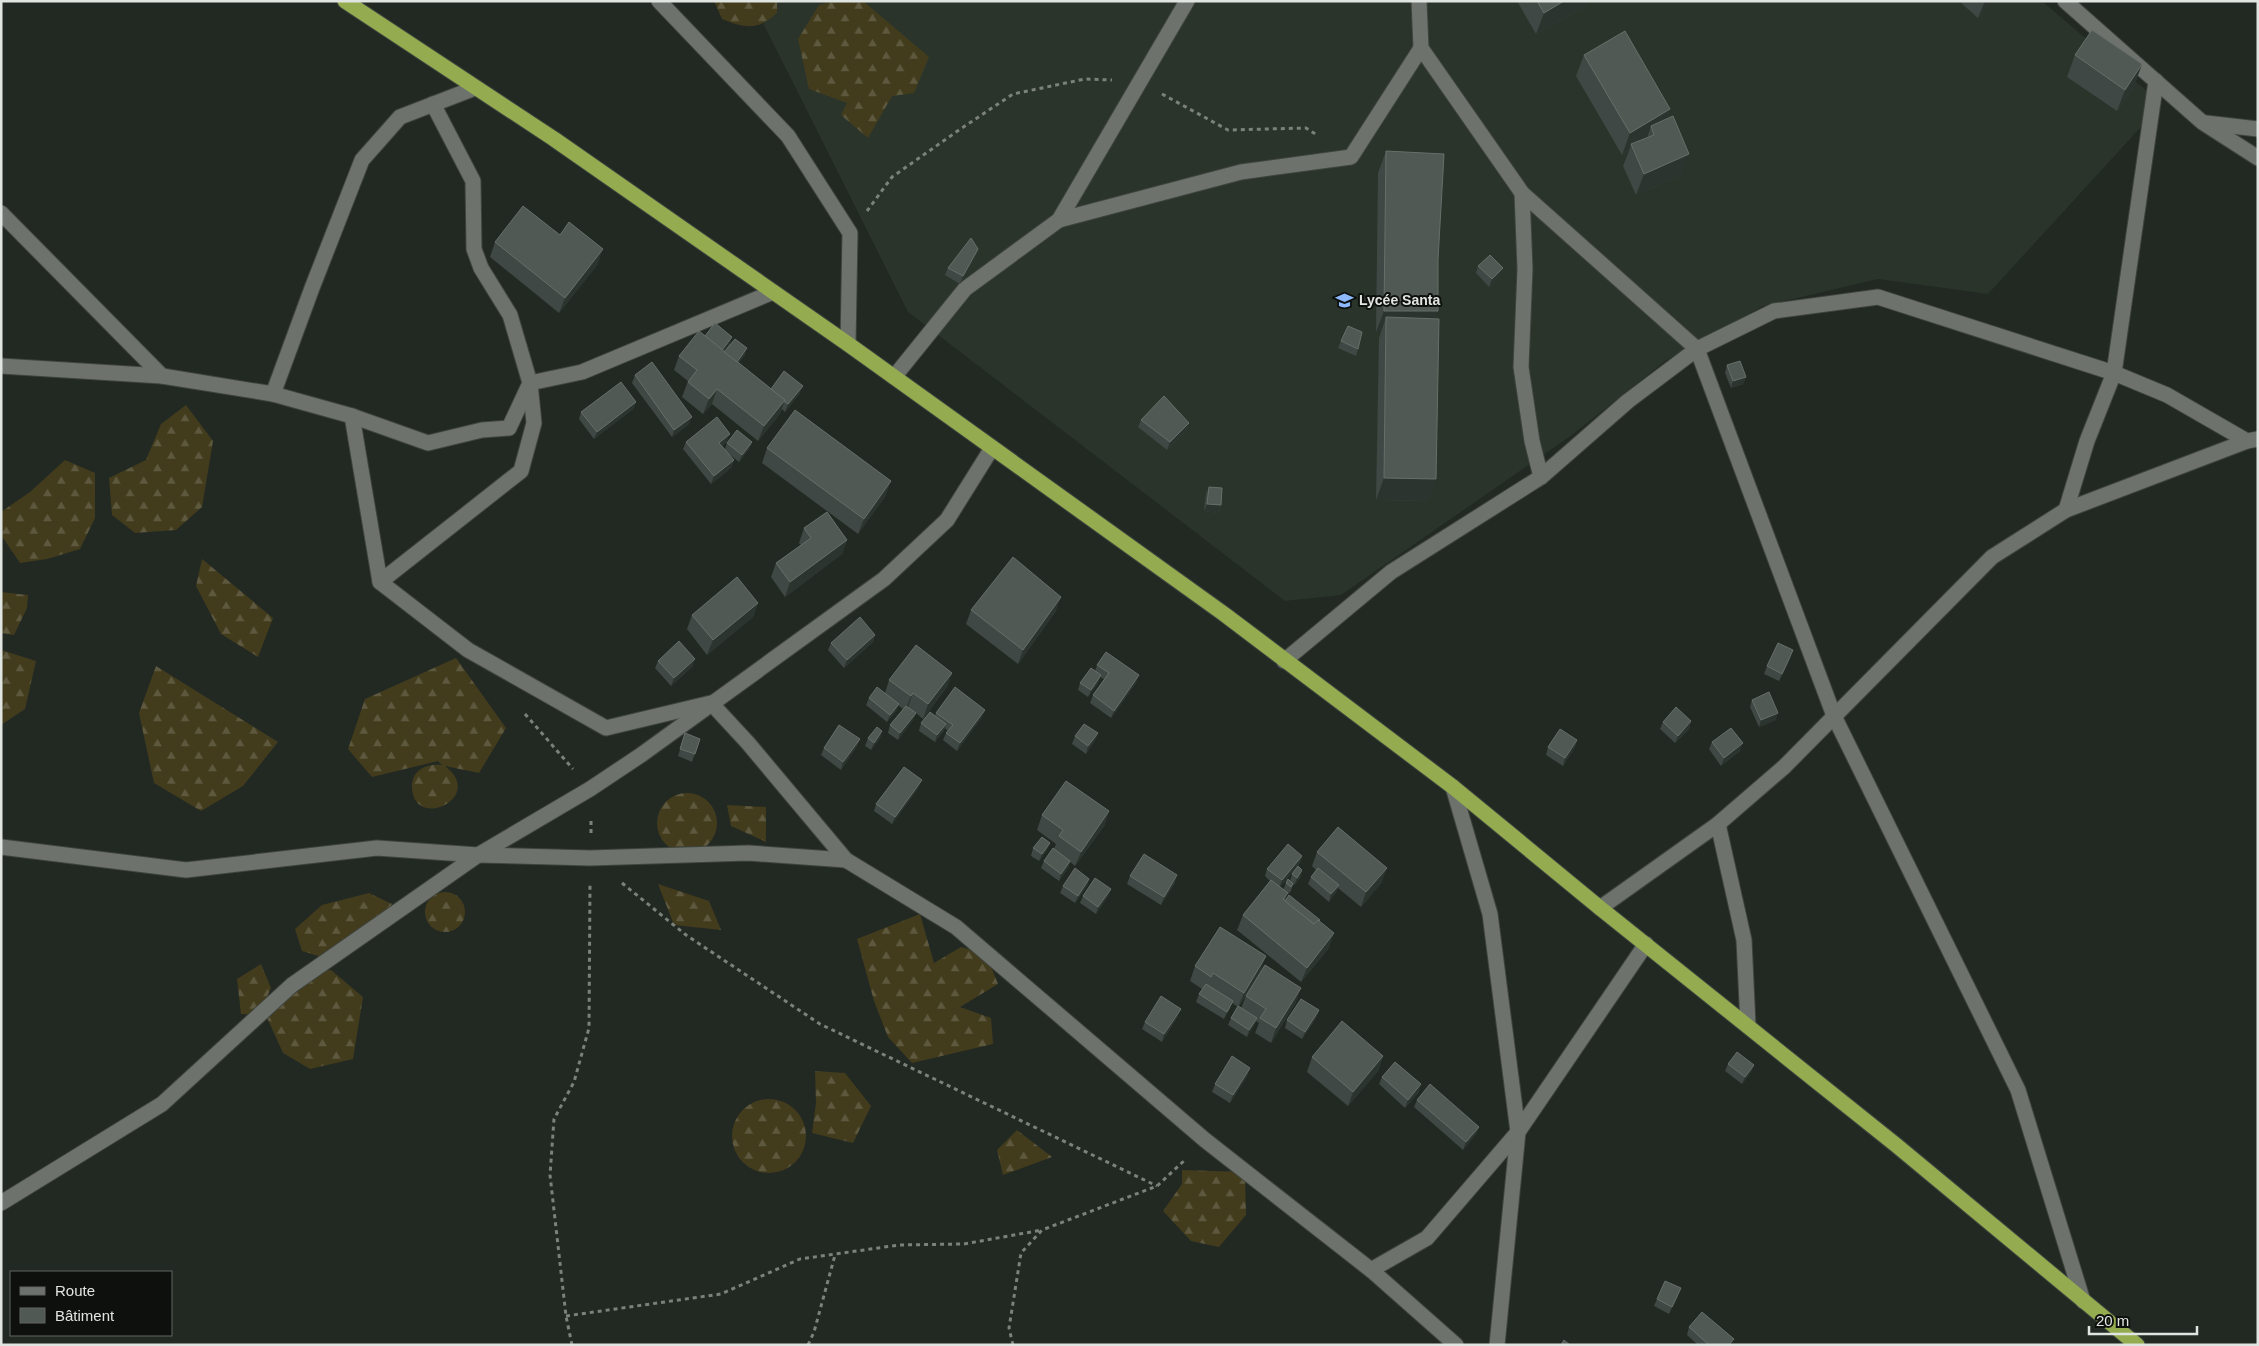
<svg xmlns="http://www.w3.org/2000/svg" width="2259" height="1346" font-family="Arial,sans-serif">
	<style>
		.built { fill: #2a342a }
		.forest { fill: url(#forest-firs) }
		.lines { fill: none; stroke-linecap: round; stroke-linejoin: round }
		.lane-casing { stroke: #3f443f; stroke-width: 17 }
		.street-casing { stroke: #3f443f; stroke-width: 17 }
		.highway-casing { stroke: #3f443f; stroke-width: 17 }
		.path { stroke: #7c817c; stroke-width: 3; stroke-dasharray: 4 4; stroke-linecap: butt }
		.lane { stroke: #6d736c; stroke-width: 15 }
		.street { stroke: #6d736c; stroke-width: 15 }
		.highway { stroke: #94ac4f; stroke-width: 15 }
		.wall { fill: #3f4844 }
		.shaded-wall { fill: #2c342f }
		.building { fill: #515955; stroke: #676f6b }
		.labels { text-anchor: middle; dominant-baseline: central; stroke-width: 4; stroke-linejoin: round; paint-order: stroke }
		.poi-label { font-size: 14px; font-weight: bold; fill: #e1e5e1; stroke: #0d100d; text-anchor: start }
	</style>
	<defs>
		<pattern id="forest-firs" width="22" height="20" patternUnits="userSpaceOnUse" patternTransform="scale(1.25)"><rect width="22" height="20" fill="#423c1d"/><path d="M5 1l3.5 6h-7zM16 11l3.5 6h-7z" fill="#5d583e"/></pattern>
	</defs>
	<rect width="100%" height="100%" fill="#222822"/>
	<polygon class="built" points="752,1 2042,1 2162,104 1988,294 1878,279 1763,306 1665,361 1572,435 1341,595 1285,601 908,312"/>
	<g class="forest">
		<path d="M714,1H777V13C757,31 745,28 722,19Z"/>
		<polygon points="835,1 863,1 929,57 914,93 892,96 868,138 841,115 847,103 809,89 798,39 819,5"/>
		<polygon points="186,405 213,441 202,507 176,530 135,533 112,515 109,478 146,460 161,424"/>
		<polygon points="65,460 95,473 95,518 80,549 47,559 20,563 1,535 1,512 30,492"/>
		<polygon points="202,559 273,618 258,657 221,634 196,586"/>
		<polygon points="1,592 28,595 27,608 14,635 1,633"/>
		<polygon points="1,650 36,661 25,709 1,725"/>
		<path d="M456,658L506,728L479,773L445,766C487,798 412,832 412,786C412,770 427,763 442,765L438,761L372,777L348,749L365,699Z"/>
		<polygon points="156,666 278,742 243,786 201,811 154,783 139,713"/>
		<circle cx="687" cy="823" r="30"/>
		<polygon points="727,805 766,807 766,842 731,826"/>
		<polygon points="658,884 709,901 721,930 674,925"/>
		<circle cx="445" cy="912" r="20"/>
		<polygon points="369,893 392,904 366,939 335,961 302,951 295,929 322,905"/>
		<polygon points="920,914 934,963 961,947 986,954 998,984 960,1007 991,1018 993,1044 912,1063 888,1037 874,1001 857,939"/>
		<polygon points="261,964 271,988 259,1015 241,1014 237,979"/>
		<polygon points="331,970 363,997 353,1059 310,1069 283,1053 264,1011 301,972"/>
		<polygon points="815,1071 845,1073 871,1106 853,1143 812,1133 816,1103"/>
		<circle cx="769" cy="1136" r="37"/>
		<polygon points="1017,1130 1052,1157 1003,1175 997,1150"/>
		<polygon points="1182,1170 1245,1172 1246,1215 1219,1247 1191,1241 1163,1211 1182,1184"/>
	</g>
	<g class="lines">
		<defs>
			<g id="lane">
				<polyline points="1522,193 1525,269 1521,367 1532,441 1541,477"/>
				<polyline points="1059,220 1241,172 1351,157 1421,48"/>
				<polyline points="1697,349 1774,311 1878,297 2114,373 2167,395 2247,441"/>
				<polyline points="894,377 965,289 1059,220 1187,1"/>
				<polyline points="352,416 428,443 482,430 509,428 530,383 582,372 773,292"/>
				<polyline points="2066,510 2087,441 2114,373 2156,81"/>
				<polyline points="380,582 521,471 534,423 530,383 510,315 481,268 474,249 473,181 433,104"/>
				<polyline points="1453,787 1490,914 1518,1132 1497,1345"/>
				<polyline points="1718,824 1744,940 1748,1025"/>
			</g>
			<g id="street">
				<polyline points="659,1 788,136 850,233 848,344"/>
				<polyline points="1419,1 1421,48 1522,193 1697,349 1834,716 2018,1090 2083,1301"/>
				<polyline points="2065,1 2202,122 2258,158"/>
				<polyline points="2206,123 2258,129"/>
				<polyline points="1,213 162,376"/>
				<polyline points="1,366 162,376 273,394 352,416 380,582 468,650 606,728 711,703 748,743 846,860 956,927 1205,1140 1371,1270 1456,1345"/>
				<polyline points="273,394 312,288 362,160 400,117 475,88"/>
				<polyline points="1284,661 1391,572 1541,477 1628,401 1697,349"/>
				<polyline points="1,847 186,870 377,848 478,855 590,858 748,853 846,860"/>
				<polyline points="1600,908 1718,824 1784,767 1992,557 2066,510 2247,441 2258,439"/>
				<polyline points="1,1203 162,1104 292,985 478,855 590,789 641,755 884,579 947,520 992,448"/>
				<polyline points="1371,1270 1427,1238 1518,1132 1646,944"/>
			</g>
			<polyline id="highway" points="345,1 554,139 848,344 1224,614 1453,787 1600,908 1896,1145 2137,1345"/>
		</defs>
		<use href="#lane" class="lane-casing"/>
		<use href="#street" class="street-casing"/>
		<use href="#highway" class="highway-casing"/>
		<g class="path">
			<polyline points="1162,94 1228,130 1306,128 1317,135"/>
			<polyline points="867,211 892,177 959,130 1013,94 1085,79 1112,80"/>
			<polyline points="525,714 573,769"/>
			<polyline points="591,833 591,819"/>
			<polyline points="622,883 686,935 820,1024 1157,1186"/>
			<polyline points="566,1316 721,1294 800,1259 899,1245 964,1244 1042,1230"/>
			<polyline points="572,1345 566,1316 550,1175 554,1119 574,1082 589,1028 590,884"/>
			<polyline points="808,1345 814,1332 835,1255"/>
			<polyline points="1013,1345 1009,1328 1021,1253 1042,1230 1157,1186 1186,1159"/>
		</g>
		<use href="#lane" class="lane"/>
		<use href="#street" class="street"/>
		<use href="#highway" class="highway"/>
	</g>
	<g class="wall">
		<polygon points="1517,1 1588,1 1587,5 1536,34"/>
		<polygon points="1959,1 1992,1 1978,18"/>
		<polygon points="1584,55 1667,119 1681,175 1636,195 1623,166 1629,151 1622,155 1576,76"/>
		<polygon points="2075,55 2142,64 2134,86 2117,111 2067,77"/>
		<polygon points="1386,151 1438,260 1428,501 1376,500 1379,338 1381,332 1376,332 1378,173"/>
		<polygon points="560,235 598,264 559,313 490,257 495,242"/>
		<polygon points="978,249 975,257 960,284 945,275 948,268"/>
		<polygon points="1478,266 1500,275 1489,287 1476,273"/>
		<polygon points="705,336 730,344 724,351 745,355 739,363 771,389 800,393 785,412 782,409 780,414 758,441 712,404 703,414 682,397 688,381 674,370 679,356"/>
		<polygon points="1341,341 1358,349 1356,356 1338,348"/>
		<polygon points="1727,365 1746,377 1743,384 1731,388 1725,373"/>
		<polygon points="635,375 689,424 672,437 632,383"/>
		<polygon points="636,402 633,409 594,439 579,419 581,412"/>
		<polygon points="1141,420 1187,430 1167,450 1138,427"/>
		<polygon points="727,441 722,446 725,449 727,443 752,442 749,449 739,462 728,453 734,460 731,468 711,484 683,449 686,442"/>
		<polygon points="767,448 886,495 858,534 762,463"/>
		<polygon points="1209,487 1221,505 1219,513 1204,511 1206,494"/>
		<polygon points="804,528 847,540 842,554 785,597 771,577 776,563 801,545 799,543"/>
		<polygon points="758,603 753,617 707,655 687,629 692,615"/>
		<polygon points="971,610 1056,611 1018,664 966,624"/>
		<polygon points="875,635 873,642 844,668 828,650 831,643"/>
		<polygon points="1791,657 1779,681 1764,674 1767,666"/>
		<polygon points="658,661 693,666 671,686 655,668"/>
		<polygon points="1097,665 1136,683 1111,718 1090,703 1093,695 1104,679 1100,677 1098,683 1088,697 1078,690 1080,683 1095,671"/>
		<polygon points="952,673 947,687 923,719 916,713 913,720 898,740 888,733 890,725 903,709 898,705 896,711 887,722 866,705 869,698 885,693 889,680"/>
		<polygon points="1752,700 1776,720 1759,727 1750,707"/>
		<polygon points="936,713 982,717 957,751 943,740 946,733 948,731 945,728 943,732 935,742 919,731 921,723 935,716"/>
		<polygon points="1691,721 1689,729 1675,743 1660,729 1663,722"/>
		<polygon points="882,731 880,738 871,750 865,746 868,738"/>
		<polygon points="685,733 700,739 692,762 678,756"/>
		<polygon points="1098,733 1095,740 1086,754 1072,744 1075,736"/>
		<polygon points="1577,740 1575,747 1563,766 1546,755 1548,747"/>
		<polygon points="1712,742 1740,751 1721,766 1709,749"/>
		<polygon points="857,746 841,770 821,755 824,748"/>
		<polygon points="919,787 892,824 874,811 876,804"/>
		<polygon points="1109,811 1104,826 1075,866 1070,862 1068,868 1059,881 1041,868 1044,861 1054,849 1056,844 1037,830 1042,815"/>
		<polygon points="1033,848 1047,850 1039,861 1031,856"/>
		<polygon points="1317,852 1382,882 1361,907 1338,888 1336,892 1329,902 1308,884 1311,877 1316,870 1312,866"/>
		<polygon points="1302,856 1300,863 1280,887 1283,890 1286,883 1290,881 1292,874 1302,870 1300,878 1294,885 1293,884 1291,891 1288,894 1287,894 1285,901 1319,921 1329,948 1301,982 1237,930 1243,915 1270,881 1265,876 1267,869"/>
		<polygon points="1130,876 1175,883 1161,905 1127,884"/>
		<polygon points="1089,879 1087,886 1075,903 1060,893 1063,886"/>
		<polygon points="1111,889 1108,896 1096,914 1080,903 1083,896"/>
		<polygon points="1195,966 1261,971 1239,1006 1241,1008 1246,996 1296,1002 1271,1043 1255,1033 1259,1023 1256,1021 1254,1025 1247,1037 1228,1025 1231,1018 1238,1007 1232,1003 1230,1008 1224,1019 1196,1002 1199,994 1202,989 1190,981"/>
		<polygon points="1319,1010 1316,1018 1302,1039 1285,1028 1287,1020"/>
		<polygon points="1178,1016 1162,1042 1142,1029 1145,1022"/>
		<polygon points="1383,1056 1378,1071 1348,1106 1307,1072 1312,1057"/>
		<polygon points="1728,1064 1754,1065 1751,1072 1742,1084 1725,1071"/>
		<polygon points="1250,1068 1247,1076 1230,1103 1212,1092 1215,1084"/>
		<polygon points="1382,1077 1419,1092 1405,1108 1379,1084"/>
		<polygon points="1417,1100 1479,1127 1476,1134 1463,1150 1414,1107"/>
		<polygon points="1678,1296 1669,1314 1654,1306 1657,1299"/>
		<polygon points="1689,1327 1732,1345 1698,1345 1687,1335"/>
	</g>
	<g class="shaded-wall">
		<polygon points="1564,1 1588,1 1587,5 1536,34 1544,13"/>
		<polygon points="1985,1 1992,1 1978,18"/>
		<polygon points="2142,64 2134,86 2117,111 2125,90"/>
		<polygon points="1670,109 1663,130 1654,135 1651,126 1646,141 1631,144 1629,151 1622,155 1630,133"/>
		<polygon points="1689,154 1681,175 1636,195 1644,174"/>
		<polygon points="603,249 598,264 559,313 565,298"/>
		<polygon points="978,249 975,257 960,284 963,276"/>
		<polygon points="1503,268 1500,275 1489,287 1492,279"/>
		<polygon points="1384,311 1438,311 1431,332 1386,317 1381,332 1376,332"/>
		<polygon points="732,337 730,344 717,360 720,353"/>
		<polygon points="747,348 745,355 734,369 737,362"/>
		<polygon points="1746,377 1743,384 1731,388 1733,381"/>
		<polygon points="803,386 800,393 785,412 788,404"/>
		<polygon points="717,389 712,404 703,414 709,399"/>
		<polygon points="785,400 780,414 758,441 764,426"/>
		<polygon points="636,402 633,409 594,439 597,432"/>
		<polygon points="692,417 689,424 672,437 674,430"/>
		<polygon points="1189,423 1187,430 1167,450 1170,442"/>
		<polygon points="730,434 727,441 717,450 719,443"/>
		<polygon points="752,442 749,449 739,462 742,455"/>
		<polygon points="734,460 731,468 711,484 714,476"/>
		<polygon points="1384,478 1436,479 1428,501 1376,500"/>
		<polygon points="891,481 886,495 858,534 864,519"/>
		<polygon points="1207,504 1221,505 1219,513 1204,511"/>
		<polygon points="847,540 842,554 785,597 790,582"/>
		<polygon points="1061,597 1056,611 1018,664 1023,650"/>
		<polygon points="758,603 753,617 707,655 713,640"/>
		<polygon points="875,635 873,642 844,668 847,660"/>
		<polygon points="1793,650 1791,657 1779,681 1782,674"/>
		<polygon points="695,659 693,666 671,686 674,678"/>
		<polygon points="952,673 947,687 923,719 928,704"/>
		<polygon points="1101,675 1098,683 1088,697 1091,690"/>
		<polygon points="1139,675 1136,683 1111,718 1114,711"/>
		<polygon points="913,693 908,707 905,711 911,696"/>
		<polygon points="899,704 896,711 887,722 890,715"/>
		<polygon points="985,710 982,717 957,751 960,743"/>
		<polygon points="916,713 913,720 898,740 900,733"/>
		<polygon points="1778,713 1776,720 1759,727 1761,720"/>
		<polygon points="1691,721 1689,729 1675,743 1678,736"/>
		<polygon points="946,724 943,732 935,742 937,735"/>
		<polygon points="882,731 880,738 871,750 874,743"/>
		<polygon points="1098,733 1095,740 1086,754 1088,746"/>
		<polygon points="860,739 857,746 841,770 843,762"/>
		<polygon points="1577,740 1575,747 1563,766 1565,758"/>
		<polygon points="1743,743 1740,751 1721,766 1724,758"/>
		<polygon points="922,780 919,787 892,824 895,817"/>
		<polygon points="1109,811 1104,826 1075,866 1081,852"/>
		<polygon points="1050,843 1047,850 1039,861 1042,854"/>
		<polygon points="1302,856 1300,863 1279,888 1282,880"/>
		<polygon points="1070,861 1068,868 1059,881 1061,874"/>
		<polygon points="1387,868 1382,882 1361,907 1366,892"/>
		<polygon points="1302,870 1300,878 1294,885 1297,878"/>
		<polygon points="1177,875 1175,883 1161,905 1164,897"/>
		<polygon points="1089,879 1087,886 1075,903 1078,896"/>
		<polygon points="1339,885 1336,892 1329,902 1331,894"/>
		<polygon points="1111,889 1108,896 1096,914 1098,907"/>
		<polygon points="1334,933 1329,948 1301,982 1307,968"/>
		<polygon points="1266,956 1261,971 1238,1007 1244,993"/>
		<polygon points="1301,988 1296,1002 1271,1043 1276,1028"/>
		<polygon points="1233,1001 1230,1008 1224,1019 1227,1012"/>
		<polygon points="1181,1009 1178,1016 1162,1042 1164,1034"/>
		<polygon points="1319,1010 1316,1018 1302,1039 1305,1032"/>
		<polygon points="1257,1018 1254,1025 1247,1037 1249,1030"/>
		<polygon points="1383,1056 1378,1071 1348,1106 1353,1092"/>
		<polygon points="1754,1065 1751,1072 1742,1084 1745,1077"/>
		<polygon points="1250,1068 1247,1076 1230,1103 1233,1095"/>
		<polygon points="1421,1084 1419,1092 1405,1108 1408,1100"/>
		<polygon points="1479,1127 1476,1134 1463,1150 1466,1142"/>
		<polygon points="1681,1288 1678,1296 1669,1314 1672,1307"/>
	</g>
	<g class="building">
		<polygon points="1537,1 1564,1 1544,13"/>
		<polygon points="2092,30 2142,64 2125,90 2075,55"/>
		<polygon points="1625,31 1670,109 1630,133 1584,55"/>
		<polygon points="1673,116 1689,154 1644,174 1631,144 1654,135 1651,126"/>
		<polygon points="1386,151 1444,154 1438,260 1438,311 1384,311"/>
		<polygon points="523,206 560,235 569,222 603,249 565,298 495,242"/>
		<polygon points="971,238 978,249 963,276 948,268"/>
		<polygon points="1490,255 1503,268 1492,279 1478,266"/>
		<polygon points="1386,317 1439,319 1436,479 1384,478"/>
		<polygon points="715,323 732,337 722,350 705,336"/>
		<polygon points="1348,326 1362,332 1358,349 1341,341"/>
		<polygon points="699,331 785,400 764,426 717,389 709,399 688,382 697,370 679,356"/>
		<polygon points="735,339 747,348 737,362 724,352"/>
		<polygon points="1740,361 1746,377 1733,381 1727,365"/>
		<polygon points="652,362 692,417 674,430 635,375"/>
		<polygon points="784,371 803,386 788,404 784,401 785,400 771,389"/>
		<polygon points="621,382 636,402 597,432 581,412"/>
		<polygon points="1164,396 1189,423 1170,442 1141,420"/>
		<polygon points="795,410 891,481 864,519 767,448"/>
		<polygon points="717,417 730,434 719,443 734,460 714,476 686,442"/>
		<polygon points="737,430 752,442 742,455 727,443"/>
		<polygon points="1209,487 1222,488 1221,505 1207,504"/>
		<polygon points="827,512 847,540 790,582 776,563 811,538 804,528"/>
		<polygon points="1013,557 1061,597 1023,650 971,610"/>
		<polygon points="737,577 758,603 713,640 692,615"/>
		<polygon points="860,617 875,635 847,660 831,643"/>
		<polygon points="679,641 695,659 674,678 658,661"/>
		<polygon points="1778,643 1793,650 1782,674 1767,666"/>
		<polygon points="916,645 952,673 928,704 913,693 911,696 889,680"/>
		<polygon points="1106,652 1139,675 1114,711 1093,695 1109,673 1097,665"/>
		<polygon points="1091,668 1101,675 1091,690 1080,683"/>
		<polygon points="877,687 899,704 890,715 869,698"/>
		<polygon points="955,687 985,710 960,743 946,733 953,725 936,713"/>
		<polygon points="1769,692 1778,713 1761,720 1752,700"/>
		<polygon points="906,706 916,713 900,733 890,725"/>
		<polygon points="1676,707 1691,721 1678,736 1663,722"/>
		<polygon points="930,712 946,724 937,735 921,723"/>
		<polygon points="1084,724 1098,733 1088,746 1075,736"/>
		<polygon points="839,725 860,739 843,762 824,748"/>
		<polygon points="877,727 882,731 874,743 868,738"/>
		<polygon points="1731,728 1743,743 1724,758 1712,742"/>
		<polygon points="1560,729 1577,740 1565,758 1548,747"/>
		<polygon points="685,733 700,739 695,754 680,749"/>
		<polygon points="904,767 922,780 895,817 876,804"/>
		<polygon points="1066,781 1109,811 1081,852 1059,836 1063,830 1042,815"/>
		<polygon points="1338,827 1387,868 1366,892 1317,852"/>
		<polygon points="1042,837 1050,843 1042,854 1033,848"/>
		<polygon points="1288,844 1302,856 1282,880 1267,869"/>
		<polygon points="1053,848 1070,861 1061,874 1044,861"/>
		<polygon points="1144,854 1177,875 1164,897 1130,876"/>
		<polygon points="1298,866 1302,870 1297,878 1292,874"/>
		<polygon points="1075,868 1089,879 1078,896 1063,886"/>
		<polygon points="1318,868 1339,885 1331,894 1311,877"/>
		<polygon points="1095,878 1111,889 1098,907 1083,896"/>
		<polygon points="1288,879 1293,884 1291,887 1286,883"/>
		<polygon points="1271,880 1288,893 1283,899 1314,924 1318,920 1334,933 1307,968 1243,915"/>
		<polygon points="1289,895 1320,920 1319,921 1318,920 1314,924 1285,901"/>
		<polygon points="1220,927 1266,956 1244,993 1213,973 1211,977 1195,966"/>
		<polygon points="1265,965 1301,988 1276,1028 1260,1018 1266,1009 1246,996"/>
		<polygon points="1206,984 1233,1001 1227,1012 1199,994"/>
		<polygon points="1161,996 1181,1009 1164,1034 1145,1022"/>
		<polygon points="1301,999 1319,1010 1305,1032 1287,1020"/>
		<polygon points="1238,1006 1257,1018 1249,1030 1231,1018"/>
		<polygon points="1342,1021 1383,1056 1353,1092 1312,1057"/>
		<polygon points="1737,1052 1754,1065 1745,1077 1728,1064"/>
		<polygon points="1232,1056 1250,1068 1233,1095 1215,1084"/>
		<polygon points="1395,1062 1421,1084 1408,1100 1382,1077"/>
		<polygon points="1430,1084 1479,1127 1466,1142 1417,1100"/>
		<polygon points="1665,1281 1681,1288 1672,1307 1657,1299"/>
		<polygon points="1702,1312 1734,1339 1729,1345 1709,1345 1689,1327"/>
		<polygon points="1564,1340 1570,1345 1561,1345"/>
	</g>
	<defs>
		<symbol id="school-bare" viewBox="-9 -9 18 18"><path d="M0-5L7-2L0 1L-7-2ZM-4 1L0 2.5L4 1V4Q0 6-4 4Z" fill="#8db9fc" stroke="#0d100d" stroke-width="2.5" paint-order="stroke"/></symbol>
	</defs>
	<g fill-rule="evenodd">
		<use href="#school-bare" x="1332" y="288" width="25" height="25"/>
	</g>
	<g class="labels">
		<g class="poi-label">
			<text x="1359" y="300">Lycée Santa</text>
		</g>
	</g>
	<rect width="2259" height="1346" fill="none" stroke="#e1e5e1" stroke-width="5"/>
	<rect x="10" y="1271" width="162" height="65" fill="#0d100d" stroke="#626562"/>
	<rect x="20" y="1287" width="25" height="8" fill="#6d736c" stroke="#626562"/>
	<text x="55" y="1296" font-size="15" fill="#e1e5e1">Route</text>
	<rect x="20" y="1308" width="25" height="15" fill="#515955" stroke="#626562"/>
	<text x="55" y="1321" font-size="15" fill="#e1e5e1">Bâtiment</text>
	<path d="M2089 1326v8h108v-8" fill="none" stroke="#e1e5e1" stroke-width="2.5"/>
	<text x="2096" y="1326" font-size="15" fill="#e1e5e1" stroke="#0d100d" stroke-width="4" paint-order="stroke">20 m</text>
</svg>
